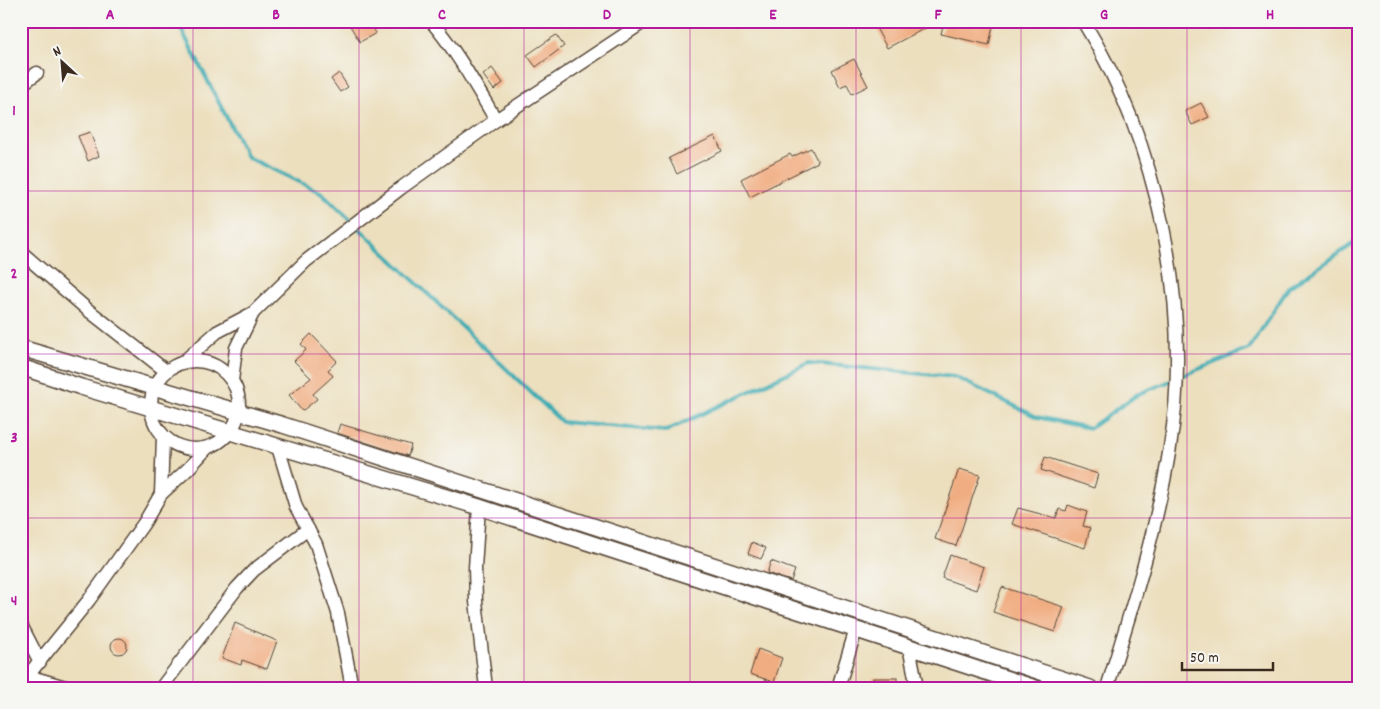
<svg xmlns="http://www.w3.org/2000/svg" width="1380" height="709" font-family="Dekko,sans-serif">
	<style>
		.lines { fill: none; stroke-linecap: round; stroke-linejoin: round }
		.stream { stroke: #39abb3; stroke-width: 4 }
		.building { fill: #f1ad82 }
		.minor-casing { stroke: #564536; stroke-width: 15 }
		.major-casing { stroke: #564536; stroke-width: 18 }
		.minor { stroke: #fff; stroke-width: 12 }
		.major { stroke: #fff; stroke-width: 15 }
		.grid { fill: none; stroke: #b5179e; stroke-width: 1; stroke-opacity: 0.55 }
		.neatline { fill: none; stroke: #b5179e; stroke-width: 2 }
		.grid-label { font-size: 16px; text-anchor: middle; font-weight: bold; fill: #b5179e }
	</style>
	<rect width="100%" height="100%" fill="#f6f6f2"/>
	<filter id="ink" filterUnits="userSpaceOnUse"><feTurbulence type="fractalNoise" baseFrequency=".02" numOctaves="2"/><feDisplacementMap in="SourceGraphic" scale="10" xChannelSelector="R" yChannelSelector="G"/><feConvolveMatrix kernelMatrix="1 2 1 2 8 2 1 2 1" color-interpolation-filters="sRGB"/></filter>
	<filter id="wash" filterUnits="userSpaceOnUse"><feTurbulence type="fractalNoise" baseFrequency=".0096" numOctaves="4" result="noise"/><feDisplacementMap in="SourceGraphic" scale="20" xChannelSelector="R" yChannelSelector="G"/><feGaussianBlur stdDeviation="1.12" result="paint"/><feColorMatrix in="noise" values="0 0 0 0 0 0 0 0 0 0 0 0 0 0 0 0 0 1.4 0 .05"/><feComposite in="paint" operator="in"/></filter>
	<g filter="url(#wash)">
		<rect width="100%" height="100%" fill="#ecdfbe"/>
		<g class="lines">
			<g class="stream">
				<polyline points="177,21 247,157 322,193 562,422 666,431 809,363 955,377 1037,417 1090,428 1138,394 1173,380"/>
				<polyline points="1179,377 1249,349 1289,287 1359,240"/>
			</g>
		</g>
		<g id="blocks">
			<g class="building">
				<polygon points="347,21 369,21 376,33 360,42"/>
				<polygon points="888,21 939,21 887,48 876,28"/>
				<polygon points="944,21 994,21 989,45 941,34"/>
				<polygon points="556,35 564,46 536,67 527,55"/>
				<polygon points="854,59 868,86 852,94 847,84 840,87 832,70"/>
				<polygon points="492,68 503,83 494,90 483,75"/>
				<polygon points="339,73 348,87 340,92 331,79"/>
				<polygon points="1201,103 1209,117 1192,125 1185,111"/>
				<polygon points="90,132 99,156 88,161 78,136"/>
				<polygon points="715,136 722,151 677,174 669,158"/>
				<polygon points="811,148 818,162 750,197 741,179 790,154 792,157"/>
				<polygon points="311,334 337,361 328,370 333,376 313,394 317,399 302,411 289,395 311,378 294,361 306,350 301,344"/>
				<polygon points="340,424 411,445 408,456 337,433"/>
				<polygon points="1045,457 1098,474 1094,488 1041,470"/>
				<polygon points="959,469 980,475 956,546 935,539"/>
				<polygon points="1068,505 1087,512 1083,526 1090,528 1085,548 1012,524 1018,508 1056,518 1059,509 1066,511"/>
				<polygon points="752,542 766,548 761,559 748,554"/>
				<polygon points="950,555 984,567 976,590 942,578"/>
				<polygon points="771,561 795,570 791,581 767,573"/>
				<polygon points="1002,587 1064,607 1055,632 993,612"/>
				<polygon points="235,623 277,641 267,669 242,660 241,665 222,658"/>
				<circle cx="119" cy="646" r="8"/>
				<polygon points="758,649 782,658 774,682 750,674"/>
				<rect x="873" y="678" width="24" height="10"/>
			</g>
		</g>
	</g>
	<g filter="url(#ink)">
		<use href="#blocks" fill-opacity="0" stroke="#564536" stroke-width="1"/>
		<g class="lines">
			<defs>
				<g id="minor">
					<path d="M431,21C458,53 475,85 496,120"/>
					<path d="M1083,21C1157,141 1193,307 1170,447C1157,529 1132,608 1107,688"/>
					<polyline points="21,85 37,73"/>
					<polyline points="21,252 88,310 166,371"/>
					<circle cx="195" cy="405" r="44"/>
					<polyline points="183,362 217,332 253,313 306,261 401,188 496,120 645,21"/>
					<polyline points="232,381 236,348 253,313"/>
					<polyline points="278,447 296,507 316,544 338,613 352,688"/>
					<polyline points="161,494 163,437"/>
					<polyline points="479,507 475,568 476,601 486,688"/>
					<polyline points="21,625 40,662"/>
					<polyline points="909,646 917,688"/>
					<polyline points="21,674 69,688"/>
					<polyline points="21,684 89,600 144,523 161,494 188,469 207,448"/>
					<polyline points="161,688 237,588 254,570 308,529"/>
					<polyline points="838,688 856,629"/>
				</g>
				<g id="major">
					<polyline points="21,348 283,425 1090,688"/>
					<polyline points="21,367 81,387 479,507 1035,688"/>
				</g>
			</defs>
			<use href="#minor" class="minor-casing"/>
			<use href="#major" class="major-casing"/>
			<use href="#minor" class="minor"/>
			<use href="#major" class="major"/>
		</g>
	</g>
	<path class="grid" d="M193,21V688M359,21V688M524,21V688M690,21V688M856,21V688M1021,21V688M1187,21V688M21,191H1359M21,354H1359M21,518H1359"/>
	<rect width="1380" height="709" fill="none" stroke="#f6f6f2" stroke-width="55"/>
	<g transform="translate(62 62) rotate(334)" stroke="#f6f6f2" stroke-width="4" paint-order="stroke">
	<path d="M0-4L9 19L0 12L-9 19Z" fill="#3b2a1e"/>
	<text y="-8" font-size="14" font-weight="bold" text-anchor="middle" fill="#3b2a1e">N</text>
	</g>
	<path d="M1182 662v8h91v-8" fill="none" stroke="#3b2a1e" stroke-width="2.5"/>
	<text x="1190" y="662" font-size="15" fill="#3b2a1e" stroke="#f6f6f2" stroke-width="4" paint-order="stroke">50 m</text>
	<rect x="28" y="28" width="1324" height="654" class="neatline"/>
	<g class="grid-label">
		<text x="110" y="19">A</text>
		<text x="276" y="19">B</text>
		<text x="442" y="19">C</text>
		<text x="607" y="19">D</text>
		<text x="773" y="19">E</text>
		<text x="938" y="19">F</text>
		<text x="1104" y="19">G</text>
		<text x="1270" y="19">H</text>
		<text x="14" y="115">1</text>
		<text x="14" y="278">2</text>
		<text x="14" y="442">3</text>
		<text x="14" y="605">4</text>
	</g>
</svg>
